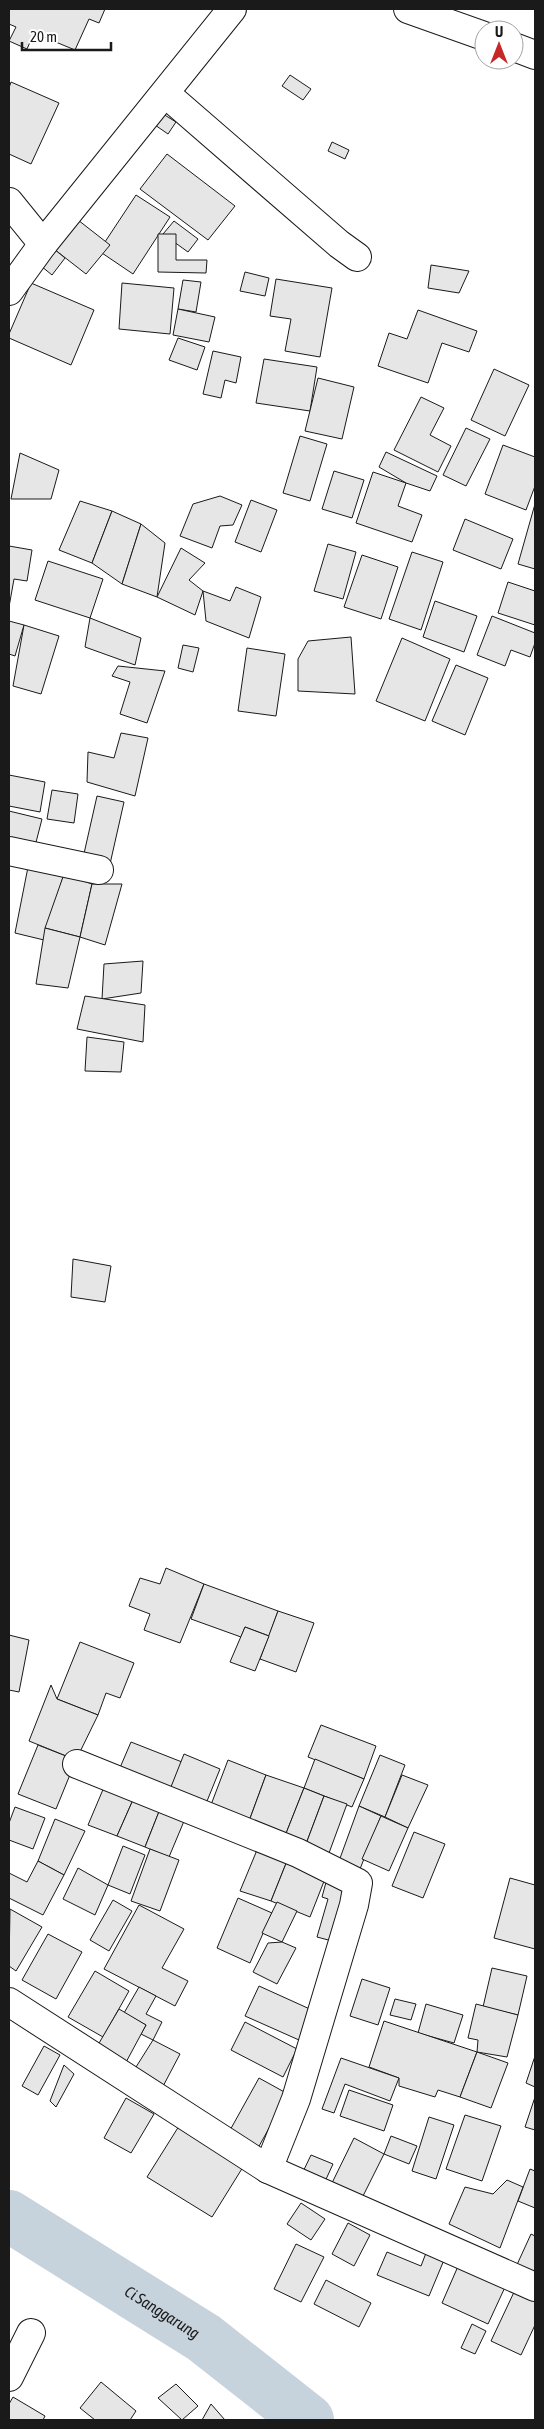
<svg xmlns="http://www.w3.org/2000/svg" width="544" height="2429" font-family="'Asap Condensed',sans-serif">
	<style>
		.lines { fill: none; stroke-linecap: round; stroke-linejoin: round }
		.river { stroke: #c6d2dc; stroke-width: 52 }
		.building { fill: #e6e6e6; stroke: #1a1a1a }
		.minor-casing { stroke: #1a1a1a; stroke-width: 30 }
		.minor { stroke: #fff; stroke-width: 28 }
		.labels { text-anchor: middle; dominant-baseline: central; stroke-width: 4; stroke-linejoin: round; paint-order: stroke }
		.water-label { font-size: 16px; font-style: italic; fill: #1a1a1a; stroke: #fff }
	</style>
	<rect width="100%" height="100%" fill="#fff"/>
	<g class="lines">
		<path class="river" id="s1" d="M9,2216L204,2338L308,2420"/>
	</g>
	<g class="building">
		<polygon points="9,9 105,9 99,23 89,19 75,50 34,33 27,49 9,41 16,27 9,24"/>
		<polygon points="290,75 311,89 303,100 282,86"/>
		<polygon points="11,82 59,103 31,164 9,154 9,88"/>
		<polygon points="163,114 176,122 168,134 155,125"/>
		<polygon points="332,142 349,150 345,159 328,151"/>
		<polygon points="167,154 235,206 208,240 140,189"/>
		<polygon points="136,195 170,217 133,274 99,251"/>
		<polygon points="78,220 110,245 86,274 54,249"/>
		<polygon points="174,221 198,239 188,252 163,234"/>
		<polygon points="158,234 176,234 176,260 207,260 206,273 158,272"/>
		<polygon points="54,249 65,258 52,275 41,266"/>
		<polygon points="431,265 469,271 459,293 428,288"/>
		<polygon points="245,272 269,278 265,296 240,291"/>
		<polygon points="276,279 332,288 320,357 285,351 291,319 270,316"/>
		<polygon points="183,280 201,282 196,312 178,309"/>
		<polygon points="31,283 94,310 71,365 9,338 9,334"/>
		<polygon points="122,283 174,288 170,334 119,329"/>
		<polygon points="178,309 215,317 209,342 173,335"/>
		<polygon points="418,310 477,331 469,352 442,343 428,383 378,366 389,333 407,339"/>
		<polygon points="178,338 205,347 197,370 169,360"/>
		<polygon points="213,351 241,357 236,383 225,380 221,398 203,394"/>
		<polygon points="264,359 317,367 310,411 256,403"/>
		<polygon points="494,369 529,385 505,436 471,420"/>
		<polygon points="318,378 354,387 342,439 305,431"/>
		<polygon points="421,397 444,408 430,435 451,446 438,472 394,450"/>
		<polygon points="466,428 490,439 466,486 443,475"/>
		<polygon points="300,436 327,444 310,501 283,493"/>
		<polygon points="503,445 535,457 535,486 526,510 485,494"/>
		<polygon points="386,452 437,476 430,491 406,483 379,467"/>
		<polygon points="20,453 59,470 51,499 11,499"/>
		<polygon points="334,471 364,480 352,518 322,509"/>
		<polygon points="373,472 406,483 398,506 422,515 412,542 356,523"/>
		<polygon points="220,496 242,505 233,525 220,526 212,548 180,536 193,504"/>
		<polygon points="251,500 277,510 261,552 235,542"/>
		<polygon points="80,501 112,511 92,563 59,550"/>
		<polygon points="535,504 535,569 518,564"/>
		<polygon points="112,511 141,524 122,584 92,563"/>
		<polygon points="465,519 513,539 501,569 453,550"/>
		<polygon points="141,524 165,543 157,597 122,584"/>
		<polygon points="328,544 356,552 343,599 314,591"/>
		<polygon points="9,546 32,550 27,581 14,579 9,607"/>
		<polygon points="181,548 205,563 189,580 203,591 195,615 157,597"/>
		<polygon points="412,552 443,562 421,630 389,619"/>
		<polygon points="362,555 398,567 381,619 344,607"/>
		<polygon points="48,561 103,579 90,618 35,600"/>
		<polygon points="508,582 535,591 535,625 498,613"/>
		<polygon points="236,587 261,597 249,638 206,621 203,591 230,601"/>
		<polygon points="435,601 477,616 464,652 423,637"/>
		<polygon points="492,616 535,633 535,643 530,657 511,650 505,666 477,655"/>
		<polygon points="90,618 141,638 135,665 85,647"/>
		<polygon points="9,621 24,625 15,656 9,654"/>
		<polygon points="24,625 59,636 41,694 13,686"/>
		<polygon points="351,637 355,694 298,691 298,659 308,641"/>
		<polygon points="402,638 450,659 425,721 376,701"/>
		<polygon points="183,645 199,648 193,672 178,668"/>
		<polygon points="247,648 285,654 276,716 238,711"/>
		<polygon points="456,665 488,678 465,735 432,721"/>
		<polygon points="118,666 165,671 147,723 120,714 130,682 112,676"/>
		<polygon points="121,733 148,738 135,796 87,782 88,752 114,758"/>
		<polygon points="9,775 45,782 40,812 9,806"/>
		<polygon points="52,790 78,794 74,823 47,819"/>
		<polygon points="97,796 124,802 110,864 83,858"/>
		<polygon points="9,811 42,819 34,850 9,844"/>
		<polygon points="28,867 64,874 44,940 15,933"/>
		<polygon points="64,874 92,884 80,937 45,928"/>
		<polygon points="92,884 122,884 105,945 80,937"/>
		<polygon points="45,928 80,937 68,988 36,984"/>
		<polygon points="143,961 141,993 102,999 104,964"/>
		<polygon points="85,996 145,1005 143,1042 77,1029"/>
		<polygon points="87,1037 124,1042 121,1072 85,1071"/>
		<polygon points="73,1259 111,1266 105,1302 71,1297"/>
		<polygon points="166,1568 204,1584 180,1643 144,1630 150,1614 129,1606 140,1578 160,1584"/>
		<polygon points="204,1584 278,1611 269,1636 245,1627 241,1637 191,1619"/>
		<polygon points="278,1611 314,1623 296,1672 260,1659"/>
		<polygon points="245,1627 269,1636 255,1671 230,1662"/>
		<polygon points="9,1635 29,1640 19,1692 9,1690"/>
		<polygon points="80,1642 134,1663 120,1698 106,1693 98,1715 57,1699"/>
		<polygon points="51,1685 57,1699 98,1715 76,1760 29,1741"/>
		<polygon points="321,1725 376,1746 364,1779 308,1757"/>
		<polygon points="131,1742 182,1762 167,1797 116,1777"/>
		<polygon points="38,1745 76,1760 56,1809 18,1794"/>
		<polygon points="184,1754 220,1769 203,1811 167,1797"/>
		<polygon points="380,1755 405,1765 385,1817 359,1806"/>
		<polygon points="315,1759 364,1779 352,1807 304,1788"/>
		<polygon points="228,1760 266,1775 245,1832 206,1818"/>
		<polygon points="266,1775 304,1788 281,1846 245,1832"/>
		<polygon points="402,1775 428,1785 408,1828 385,1817"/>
		<polygon points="107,1780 136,1793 117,1836 88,1825"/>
		<polygon points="304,1788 324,1796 306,1844 281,1846"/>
		<polygon points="136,1793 162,1804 145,1847 117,1836"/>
		<polygon points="324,1796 347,1804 329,1853 306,1844"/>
		<polygon points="162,1804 187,1814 169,1857 145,1847"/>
		<polygon points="359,1806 381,1816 360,1869 339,1861"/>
		<polygon points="15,1807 45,1818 33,1849 9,1840 9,1823"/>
		<polygon points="381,1816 408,1828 389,1871 362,1859"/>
		<polygon points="55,1819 85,1831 64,1875 38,1861"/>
		<polygon points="414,1832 445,1844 423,1898 392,1886"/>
		<polygon points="262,1838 291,1851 271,1901 240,1891"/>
		<polygon points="123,1846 145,1855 130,1894 108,1885"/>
		<polygon points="150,1849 179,1860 160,1911 131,1901"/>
		<polygon points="291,1851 330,1866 310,1917 271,1901"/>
		<polygon points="38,1861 64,1875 43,1915 9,1898 9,1873 27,1882"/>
		<polygon points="78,1868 108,1885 95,1915 63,1899"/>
		<polygon points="328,1875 353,1882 336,1942 317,1937 328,1899 322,1897"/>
		<polygon points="510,1878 535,1885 535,1949 494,1938"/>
		<polygon points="238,1898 272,1913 250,1963 217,1948"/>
		<polygon points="113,1900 132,1911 109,1951 90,1940"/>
		<polygon points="277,1902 297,1911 282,1942 262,1933"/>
		<polygon points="139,1905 184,1929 162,1968 188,1981 175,2006 104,1969"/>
		<polygon points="10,1909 42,1927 16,1971 9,1966"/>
		<polygon points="48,1934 82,1952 56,1999 22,1980"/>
		<polygon points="282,1942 296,1948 277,1984 253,1972 268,1943"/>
		<polygon points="492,1968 527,1976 518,2015 483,2007"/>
		<polygon points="95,1971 129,1991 103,2037 68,2017"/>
		<polygon points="362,1979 390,1988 378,2025 350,2016"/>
		<polygon points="259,1986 312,2010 299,2040 245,2016"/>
		<polygon points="139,1987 156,1996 146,2014 162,2022 153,2040 141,2034 146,2025 124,2013"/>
		<polygon points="395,1999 416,2004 411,2020 390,2015"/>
		<polygon points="426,2004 463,2015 454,2043 418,2033"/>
		<polygon points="476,2004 518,2015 507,2057 477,2052 478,2040 468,2038"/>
		<polygon points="119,2009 146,2025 124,2066 95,2050"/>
		<polygon points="384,2021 477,2052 460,2097 438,2090 435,2097 399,2086 399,2078 369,2067"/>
		<polygon points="245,2022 297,2049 283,2077 231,2050"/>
		<polygon points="153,2040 180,2054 160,2092 131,2075"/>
		<polygon points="44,2046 60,2055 38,2095 22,2086"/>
		<polygon points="477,2052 508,2063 491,2108 460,2097"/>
		<polygon points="535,2056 535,2087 526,2083"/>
		<polygon points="341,2058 399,2078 390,2101 345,2084 334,2113 322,2109"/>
		<polygon points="64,2065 74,2074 56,2107 50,2101"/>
		<polygon points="259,2078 288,2094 258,2148 229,2132"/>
		<polygon points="349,2090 393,2105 384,2131 340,2116"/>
		<polygon points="535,2097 535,2130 525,2127"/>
		<polygon points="126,2098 154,2114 131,2153 104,2138"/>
		<polygon points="465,2115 501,2126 482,2181 446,2169"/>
		<polygon points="429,2117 454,2125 436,2179 412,2171"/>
		<polygon points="179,2126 243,2167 212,2217 147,2177"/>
		<polygon points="391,2136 417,2146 409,2164 384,2154"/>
		<polygon points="354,2138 384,2154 361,2200 331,2185"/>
		<polygon points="311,2155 333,2164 322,2188 300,2178"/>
		<polygon points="530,2169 535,2171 535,2208 518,2201"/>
		<polygon points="507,2180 523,2187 500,2248 449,2224 465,2187 493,2194"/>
		<polygon points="301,2203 325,2219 311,2240 287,2224"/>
		<polygon points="348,2223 370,2235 354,2266 332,2254"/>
		<polygon points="531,2234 535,2236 535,2278 515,2269"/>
		<polygon points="296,2244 324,2257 301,2302 274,2289"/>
		<polygon points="387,2252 421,2266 426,2253 444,2260 429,2296 377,2275"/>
		<polygon points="459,2264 506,2285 488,2324 442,2303"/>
		<polygon points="326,2280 371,2303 359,2327 314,2304"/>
		<polygon points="515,2290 535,2300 535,2325 521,2355 491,2341"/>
		<polygon points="472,2324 486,2331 475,2354 461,2348"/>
		<polygon points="101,2382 136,2411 130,2420 95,2420 80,2408"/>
		<polygon points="176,2384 198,2406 182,2420 158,2398"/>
		<polygon points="13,2397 45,2416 43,2420 9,2420 9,2404"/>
		<polygon points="211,2404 225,2420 202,2420"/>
	</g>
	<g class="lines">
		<defs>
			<g id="minor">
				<polyline points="408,9 484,36"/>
				<polyline points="514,47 535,55"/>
				<polyline points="166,94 339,244 357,257"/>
				<polyline points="9,202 43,244"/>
				<polyline points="9,291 43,244 232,9"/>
				<polyline points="9,851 99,870"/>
				<polyline points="77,1764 298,1853 358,1883 354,1905 296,2099 268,2169"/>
				<polyline points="9,2002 268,2169 535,2287"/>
				<polyline points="9,2377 31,2333"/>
			</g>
		</defs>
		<use href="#minor" class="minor-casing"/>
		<use href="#minor" class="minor"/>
	</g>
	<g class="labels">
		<g class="water-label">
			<text stroke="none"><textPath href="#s1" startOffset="181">Ci Sanggarung</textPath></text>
		</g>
	</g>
	<rect width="544" height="2429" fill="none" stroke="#1a1a1a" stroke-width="20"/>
	<g transform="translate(499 45)"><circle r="24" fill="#ffffff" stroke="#a3a3a3"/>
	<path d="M0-4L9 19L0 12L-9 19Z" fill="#c62828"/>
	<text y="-8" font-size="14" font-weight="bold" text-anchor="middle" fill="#1a1a1a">U</text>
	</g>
	<path d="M22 42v8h89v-8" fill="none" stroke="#1a1a1a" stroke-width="2.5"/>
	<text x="30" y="42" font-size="15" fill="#1a1a1a" stroke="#ffffff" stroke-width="4" paint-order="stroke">20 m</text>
</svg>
